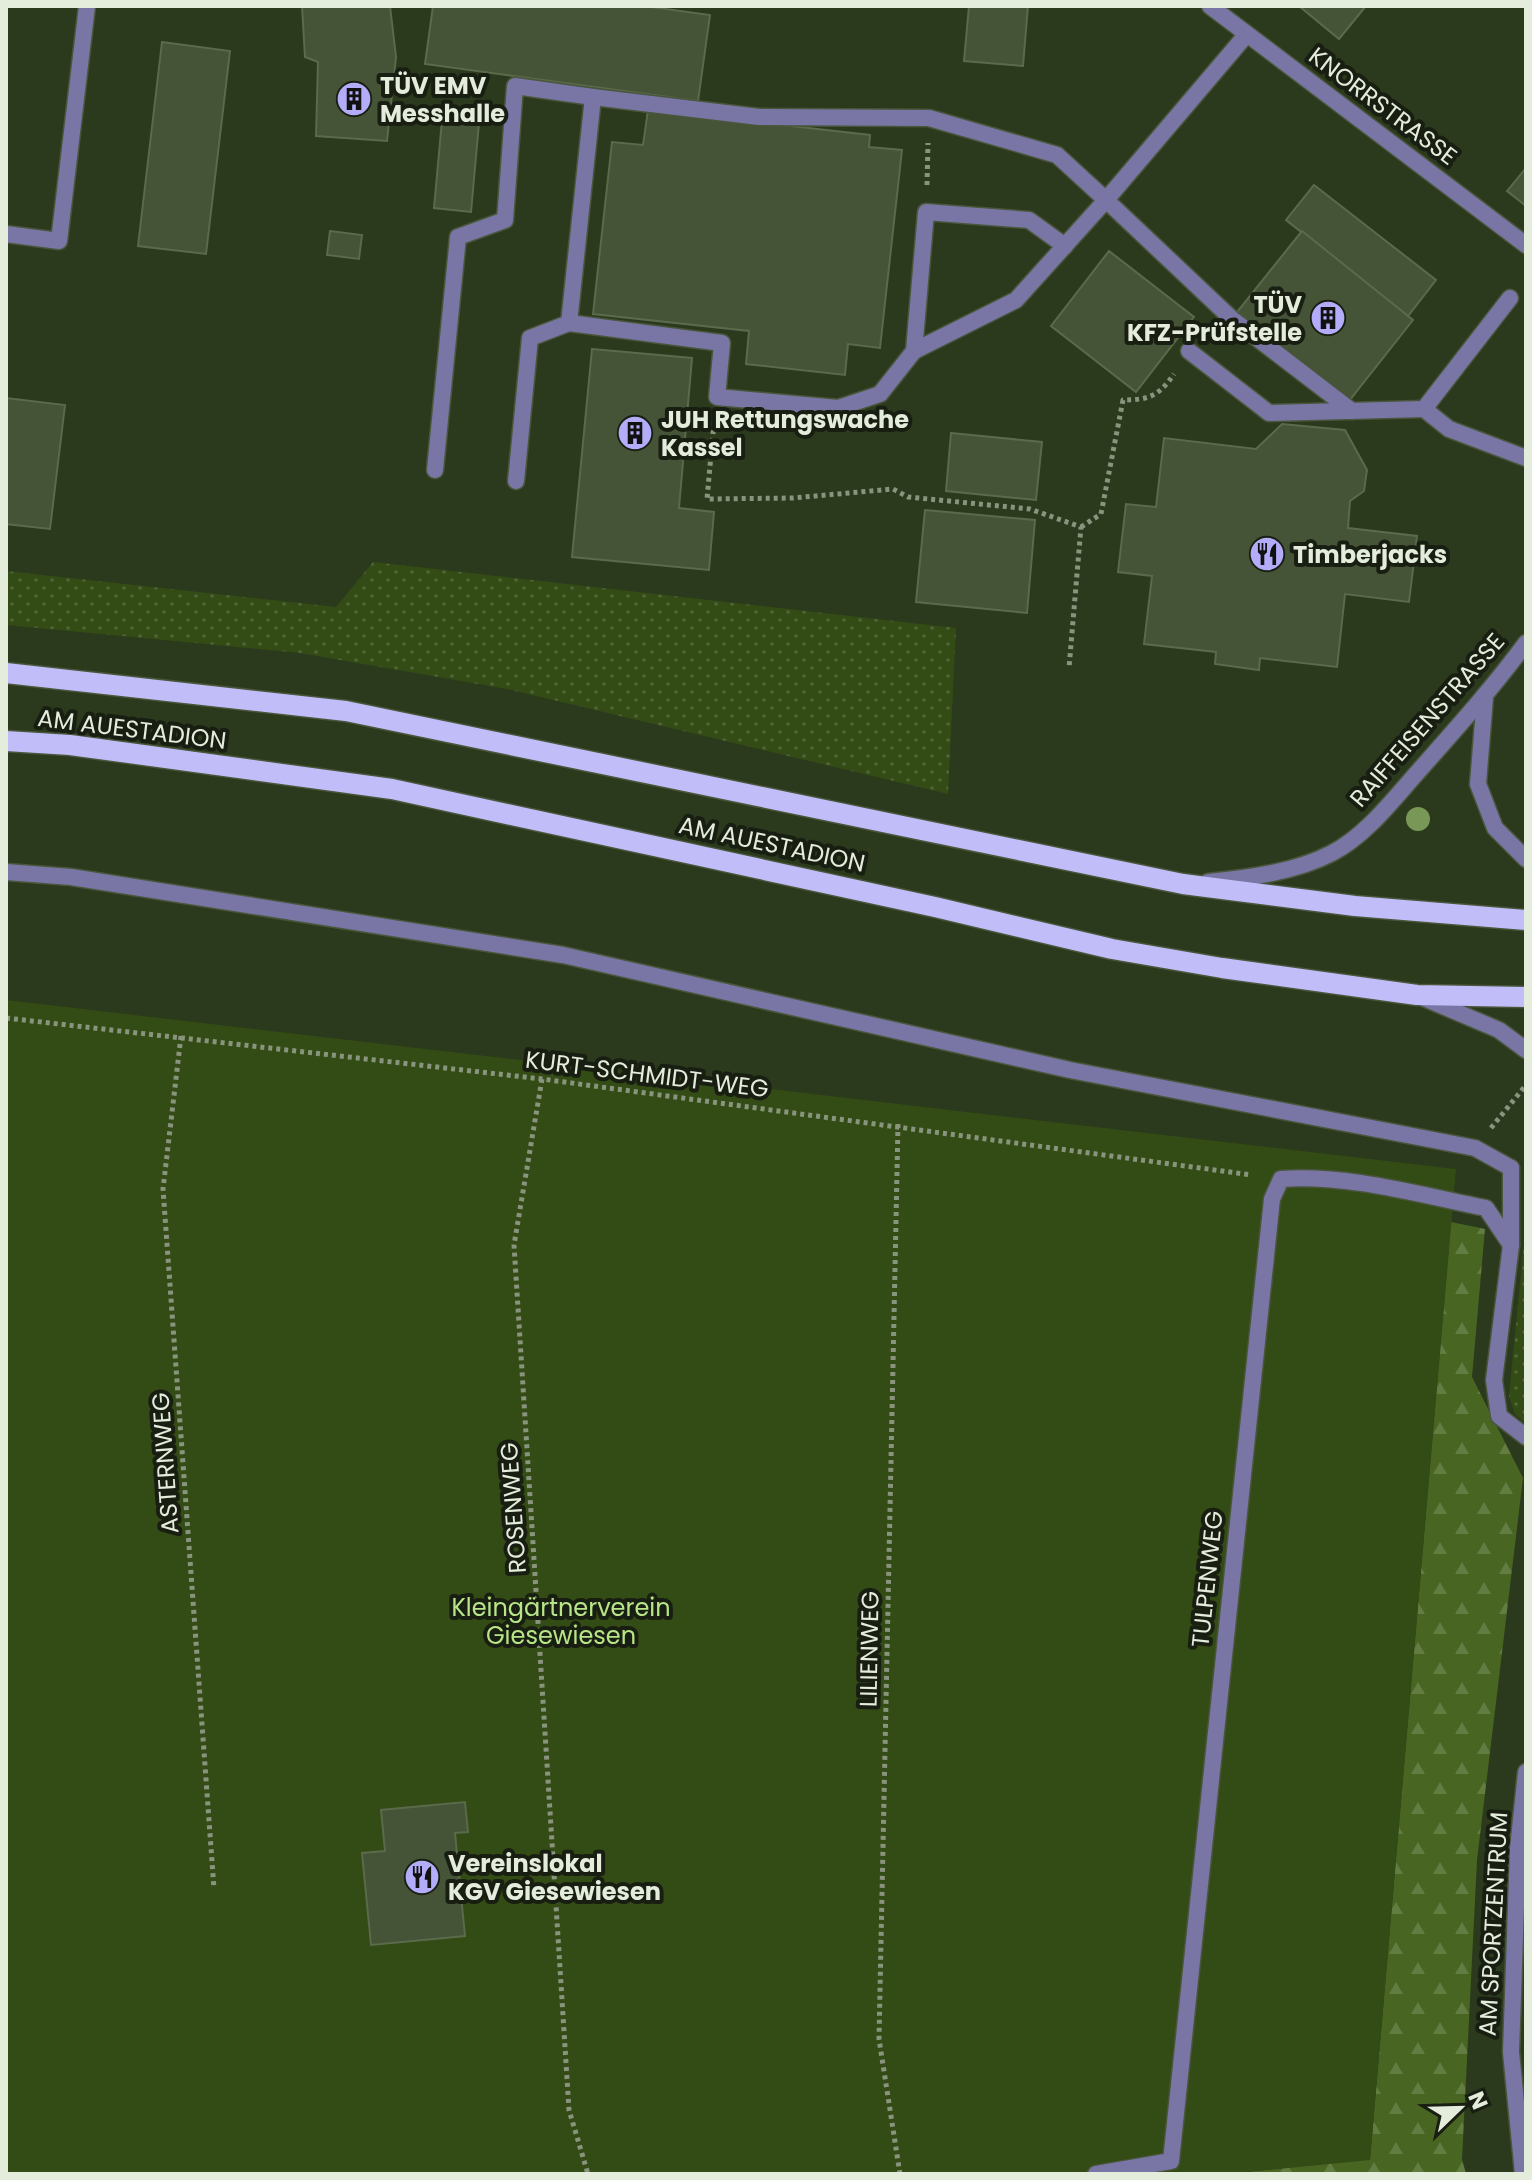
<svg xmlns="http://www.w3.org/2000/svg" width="1532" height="2180" font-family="Poppins,sans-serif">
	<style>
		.grass { fill: url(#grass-dots) }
		.forest { fill: url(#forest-firs) }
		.garden { fill: #334b14 }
		.building { fill: #455336; stroke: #5a6a4b; stroke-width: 2 }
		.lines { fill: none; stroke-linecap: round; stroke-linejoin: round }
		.service-casing { stroke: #49563b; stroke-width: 19 }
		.minor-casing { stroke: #49563b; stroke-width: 19 }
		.tertiary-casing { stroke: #49563b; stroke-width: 19 }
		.primary-casing { stroke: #49563b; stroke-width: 23 }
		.path { stroke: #89947e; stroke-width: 5; stroke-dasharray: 4 4; stroke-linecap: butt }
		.service { stroke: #7976a6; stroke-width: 16 }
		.minor { stroke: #7976a6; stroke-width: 16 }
		.tertiary { stroke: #7976a6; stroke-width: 16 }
		.primary { stroke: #c1bdf8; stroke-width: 20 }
		.tree { fill: #799857 }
		.labels { text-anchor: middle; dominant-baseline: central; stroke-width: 8; stroke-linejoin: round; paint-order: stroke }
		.poi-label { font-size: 24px; font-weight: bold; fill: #e4ecdb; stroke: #181e11; text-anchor: start }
		.street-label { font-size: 24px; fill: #e4ecdb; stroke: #181e11 }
		.park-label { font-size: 24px; fill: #b8e587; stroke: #181e11 }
	</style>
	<defs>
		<pattern id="grass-dots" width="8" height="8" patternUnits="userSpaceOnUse" patternTransform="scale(2)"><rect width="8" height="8" fill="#334b14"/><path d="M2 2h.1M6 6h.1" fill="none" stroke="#506536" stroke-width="1.8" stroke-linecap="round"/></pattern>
		<pattern id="forest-firs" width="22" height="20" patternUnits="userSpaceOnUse" patternTransform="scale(2)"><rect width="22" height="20" fill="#486622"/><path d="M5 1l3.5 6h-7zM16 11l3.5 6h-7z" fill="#627c42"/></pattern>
	</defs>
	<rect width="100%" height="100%" fill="#2b391d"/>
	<g class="grass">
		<polygon points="373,562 956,628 948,794 507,689 300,653 6,625 6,571 336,607"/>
		<polygon points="1526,1223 1526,1424 1515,1414 1509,1396"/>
	</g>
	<polygon class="forest" points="1451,1222 1485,1229 1472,1377 1523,1478 1477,1860 1462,2159 1466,2174 1228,2174 1370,2159"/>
	<polygon class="garden" points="6,1000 1456,1169 1370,2160 1227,2174 6,2174"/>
	<g class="building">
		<polygon points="302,6 390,6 396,57 387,141 316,136 318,62 305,57"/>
		<polygon points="433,6 644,6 710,15 698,101 425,64"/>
		<polygon points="969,6 1028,6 1023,66 964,61"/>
		<polygon points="1299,6 1366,6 1339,39"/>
		<polygon points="162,42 230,51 206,254 138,246"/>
		<polygon points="648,110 870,135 869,147 902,150 880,348 848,344 845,375 746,364 749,331 593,314 612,142 643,145"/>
		<polygon points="442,120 479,123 471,212 434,208"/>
		<polygon points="1526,168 1526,206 1507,191"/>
		<polygon points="1314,185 1436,280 1408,316 1286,220"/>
		<polygon points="330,231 362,235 359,259 327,255"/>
		<polygon points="1302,231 1413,320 1349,401 1237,312"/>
		<polygon points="1109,251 1194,317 1136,392 1051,326"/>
		<polygon points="592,349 692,358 679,508 714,512 709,570 572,557"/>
		<polygon points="6,398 65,405 50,529 6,524"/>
		<polygon points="1282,424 1345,430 1367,470 1364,491 1350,501 1348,528 1417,536 1409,602 1345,594 1337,667 1260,658 1259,670 1215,664 1216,652 1144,644 1152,576 1118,572 1126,504 1156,507 1164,438 1256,449"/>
		<polygon points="951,433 1042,442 1036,500 946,491"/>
		<polygon points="925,510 1035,520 1027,613 916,602"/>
		<polygon points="465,1802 468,1832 455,1833 465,1936 371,1945 362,1853 385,1851 381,1810"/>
	</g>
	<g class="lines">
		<defs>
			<g id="service">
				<polyline points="6,234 59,241 87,6"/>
				<polyline points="1510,298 1424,409 1449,429 1526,458"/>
				<polyline points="569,323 722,343 717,397 838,408 880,394 914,351 926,212 1029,220 1065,246"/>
				<polyline points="914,351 1016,300 1106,200 1232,319 1352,411"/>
				<polyline points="1189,351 1269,413 1424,409"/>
				<polyline points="435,470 458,237 505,220 515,86 593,97"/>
				<polyline points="516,481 530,338 569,323 593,97 759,117 929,118 1057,155 1106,200 1247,34"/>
				<polyline points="6,872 71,877 563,955 1070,1070 1475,1148 1511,1168"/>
				<path d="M1096,2174L1171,2161L1272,1199L1281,1179C1348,1174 1420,1195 1486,1208L1511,1245"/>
			</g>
			<g id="minor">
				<polyline points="1210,6 1526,245"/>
				<polyline points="1485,697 1478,784 1495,828 1526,859"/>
				<path d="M1208,882C1248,878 1296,872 1332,853C1365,836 1392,801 1416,774C1454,731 1492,689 1526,643"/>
				<polyline points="1511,1168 1511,1245 1494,1380 1499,1416 1526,1437"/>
			</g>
			<g id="tertiary">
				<polyline points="1419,996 1499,1030 1526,1050"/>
				<polyline points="1523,2174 1511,2052 1518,1848 1526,1772"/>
			</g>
			<g id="primary">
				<polyline points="6,673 346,711 1183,884 1355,906 1526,920"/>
				<polyline points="6,741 70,745 392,789 935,907 1112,949 1222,968 1417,995 1526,997"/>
			</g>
		</defs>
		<use href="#service" class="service-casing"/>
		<use href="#minor" class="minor-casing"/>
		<use href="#tertiary" class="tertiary-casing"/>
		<use href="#primary" class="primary-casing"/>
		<g class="path">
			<polyline points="927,185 928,143"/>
			<polyline points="714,422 707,499 793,498 893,489 908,497 1030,509 1081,527 1069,668"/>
			<path d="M1081,527L1101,514L1123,400C1149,400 1159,396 1174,374"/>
			<polyline points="6,1018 542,1079 1252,1175"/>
			<polyline points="181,1036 163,1189 214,1889"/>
			<polyline points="542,1079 514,1245 569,2110 588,2174"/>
			<polyline points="898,1124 879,2039 900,2174"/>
			<polyline points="1491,1128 1526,1085"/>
		</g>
		<use href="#service" class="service"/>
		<use href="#minor" class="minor"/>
		<use href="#tertiary" class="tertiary"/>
		<use href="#primary" class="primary"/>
	</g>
	<circle class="tree" cx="1418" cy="819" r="12"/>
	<defs>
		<symbol id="building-disc" viewBox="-11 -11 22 22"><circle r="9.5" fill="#b3adf9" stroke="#181e11"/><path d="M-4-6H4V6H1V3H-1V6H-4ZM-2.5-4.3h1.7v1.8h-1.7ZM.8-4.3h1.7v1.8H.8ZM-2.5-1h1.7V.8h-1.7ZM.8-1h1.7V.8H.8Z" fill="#111"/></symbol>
		<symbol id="restaurant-disc" viewBox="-11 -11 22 22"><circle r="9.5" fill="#b3adf9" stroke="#181e11"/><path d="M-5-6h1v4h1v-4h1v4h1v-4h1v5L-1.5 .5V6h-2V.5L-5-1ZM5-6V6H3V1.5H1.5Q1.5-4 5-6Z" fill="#111"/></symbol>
	</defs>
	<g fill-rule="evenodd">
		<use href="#building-disc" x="334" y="79" width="40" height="40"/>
		<use href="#building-disc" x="1308" y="298" width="40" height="40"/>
		<use href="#building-disc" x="615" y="413" width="40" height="40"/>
		<use href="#restaurant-disc" x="1247" y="534" width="40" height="40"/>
		<use href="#restaurant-disc" x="402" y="1857" width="40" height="40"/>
	</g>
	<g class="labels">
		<g class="poi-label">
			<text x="380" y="85">TÜV EMV<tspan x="380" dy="28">Messhalle</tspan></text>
			<text x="1302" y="304" text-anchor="end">TÜV<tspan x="1302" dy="28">KFZ-Prüfstelle</tspan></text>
			<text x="661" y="419">JUH Rettungswache<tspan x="661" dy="28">Kassel</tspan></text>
			<text x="1293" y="554">Timberjacks</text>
			<text x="448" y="1863">Vereinslokal<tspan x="448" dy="28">KGV Giesewiesen</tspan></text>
		</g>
		<g class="street-label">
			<text transform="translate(1383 106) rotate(37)">KNORRSTRASSE</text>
			<text transform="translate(1427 720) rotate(-49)">RAIFFEISENSTRASSE</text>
			<text transform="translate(132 729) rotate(7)">AM AUESTADION</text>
			<text transform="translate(772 844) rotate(12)">AM AUESTADION</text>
			<text transform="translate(647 1074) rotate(7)">KURT-SCHMIDT-WEG</text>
			<text transform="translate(165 1463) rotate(-94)">ASTERNWEG</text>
			<text transform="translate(513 1508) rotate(-94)">ROSENWEG</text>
			<text transform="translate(1207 1579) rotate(-84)">TULPENWEG</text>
			<text transform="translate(869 1649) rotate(-89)">LILIENWEG</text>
			<text transform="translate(1493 1924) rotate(-87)">AM SPORTZENTRUM</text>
		</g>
		<g class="park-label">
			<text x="561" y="1607">Kleingärtnerverein<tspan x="561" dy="28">Giesewiesen</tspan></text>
		</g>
	</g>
	<rect width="1532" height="2180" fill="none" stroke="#e4ecdb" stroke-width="16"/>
	<g transform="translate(1460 2108) rotate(67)" stroke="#181e11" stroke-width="6" paint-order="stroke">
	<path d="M0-6L14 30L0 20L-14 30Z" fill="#e4ecdb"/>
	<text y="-12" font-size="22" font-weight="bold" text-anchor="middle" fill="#e4ecdb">N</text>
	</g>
</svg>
